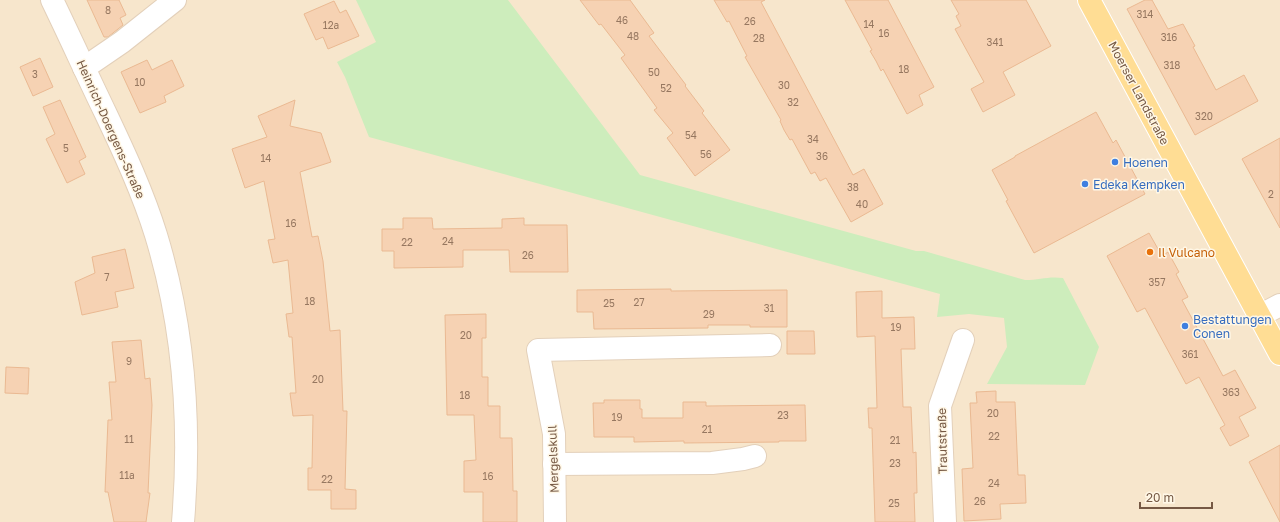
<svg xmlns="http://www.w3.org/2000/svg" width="1280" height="522" font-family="'Golos Text',sans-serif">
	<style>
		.residential { fill: #f7e6cc }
		.green { fill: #cdedbc }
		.building { fill: #f6d2b3; stroke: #eab992 }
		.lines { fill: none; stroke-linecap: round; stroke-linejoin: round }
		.minor-casing { stroke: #e3d0ba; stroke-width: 24 }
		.major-casing { stroke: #fff; stroke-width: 24 }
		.minor { stroke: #fff; stroke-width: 22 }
		.major { stroke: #ffdd94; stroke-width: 22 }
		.shop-dot { fill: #3f7fe0; stroke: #fff7e6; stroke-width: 1.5 }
		.food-dot { fill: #e8710a; stroke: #fff7e6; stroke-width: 1.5 }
		.labels { text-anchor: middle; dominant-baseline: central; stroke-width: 3; stroke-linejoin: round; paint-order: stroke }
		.number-label { font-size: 10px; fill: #967760 }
		.street-label { font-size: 12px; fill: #765944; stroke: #fff7e6 }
		.shop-label { font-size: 12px; fill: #366cbe; stroke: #fff7e6; text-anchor: start }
		.food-label { font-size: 12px; fill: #c56008; stroke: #fff7e6; text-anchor: start }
	</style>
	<rect width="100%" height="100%" fill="#fef4de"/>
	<rect class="residential" x="0" y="0" width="1280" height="522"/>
	<path class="green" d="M356,0H508L640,175L916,251H924L1025,280C1040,280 1048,276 1063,278L1099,347L1085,385L987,384L1007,347L1004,318L969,314L937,317L940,294L369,137L345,77L337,62L376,42Z"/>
	<g class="building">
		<polygon points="87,0 119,0 126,15 120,18 123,25 108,37 104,37"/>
		<polygon points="580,0 630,0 654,33 649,36 686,85 685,86 704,111 702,113 730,150 695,176 667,138 673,133 654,110 657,108 621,58 625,55 601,24 599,25"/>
		<polygon points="714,0 765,0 761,2 853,175 864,169 883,204 851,222 826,178 820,181 815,172 811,174 792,139 790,140 784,130 780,121 781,120 745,57 747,56 729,21 727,22"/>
		<polygon points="845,0 888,0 934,87 919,95 923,105 907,114 883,69 881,71 876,61 870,51 872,50"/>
		<polygon points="951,0 1026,0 1051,46 1003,72 1015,95 983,112 971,89 984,82 955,29 961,26 956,16 959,14"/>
		<polygon points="1145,0 1152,0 1168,29 1183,24 1195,46 1193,47 1216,90 1244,75 1258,101 1195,135 1127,9"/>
		<polygon points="334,1 340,13 346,10 359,36 328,49 323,37 316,40 304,14"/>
		<polygon points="40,58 53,87 33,96 20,67"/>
		<polygon points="147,60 152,70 172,60 184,86 164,96 166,102 140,113 121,72"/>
		<polygon points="60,100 86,157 79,161 85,174 67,183 46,139 55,134 43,107"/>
		<polygon points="295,100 290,126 321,133 331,162 300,172 312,237 318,236 323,261 330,331 340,330 343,411 347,411 345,489 356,490 356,509 331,509 331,490 308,490 308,468 312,468 313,415 293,416 290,393 296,393 292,337 289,337 286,314 293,313 288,260 273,263 268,240 275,239 264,181 245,188 232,149 267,137 258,116"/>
		<polygon points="1096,112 1113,143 1116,140 1145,194 1034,253 1006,201 1008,200 992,170 1015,157 1015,156"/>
		<polygon points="1280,138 1280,228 1242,159"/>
		<polygon points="403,218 432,218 433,229 502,228 502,219 524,218 524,225 567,225 568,272 510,272 509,250 463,250 463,267 394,268 394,251 382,251 382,229 403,229"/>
		<polygon points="1149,233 1162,256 1168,252 1179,272 1176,274 1188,297 1182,300 1223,376 1235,370 1256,408 1239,417 1249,436 1230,446 1220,428 1225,425 1199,377 1186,384 1145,308 1137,312 1107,256"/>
		<polygon points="125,249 134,288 115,292 118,307 82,315 75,282 95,273 92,257"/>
		<polygon points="671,289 671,291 787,290 787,327 750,327 750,325 708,325 708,328 594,329 593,312 577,312 577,290"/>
		<polygon points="882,291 882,318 914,317 915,349 901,349 903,407 911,407 913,453 916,452 917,493 914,493 915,522 875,522 872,428 869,428 868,408 877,408 875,336 857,337 856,292"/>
		<polygon points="486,314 486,338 482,338 482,377 488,377 488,406 500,406 500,438 512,438 513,491 517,491 517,522 483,522 483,492 464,492 464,461 476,460 474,415 447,415 445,315"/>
		<polygon points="787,331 814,331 815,354 787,354"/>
		<polygon points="141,340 145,379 150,378 152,405 148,493 150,493 146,522 114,522 108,492 105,492 108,420 112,420 109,382 116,382 112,342"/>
		<polygon points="6,367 29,368 28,394 5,393"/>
		<polygon points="996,391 996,402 1015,402 1018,475 1025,475 1026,503 1000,504 1001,519 964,521 962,469 973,468 970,403 977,403 976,392"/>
		<polygon points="604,400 640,400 640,409 642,409 642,418 683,418 683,402 706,402 706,406 805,405 806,441 779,441 779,442 684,443 684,441 634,442 634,437 594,437 593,403 604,403"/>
		<polygon points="1280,445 1280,522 1249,462"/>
	</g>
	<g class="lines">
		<defs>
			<g id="minor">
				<path d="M52,0C70,37 87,75 105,112C124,152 143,193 156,235C184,327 191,426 183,522"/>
				<polyline points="84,68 122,42 175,0"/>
				<polyline points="1259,316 1280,305"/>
				<polyline points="554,464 712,463 743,459 755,456"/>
				<polyline points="555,522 554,434 538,350 770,345"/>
				<polyline points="945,522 940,406 963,340"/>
			</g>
			<polyline id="major" points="1089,0 1280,354"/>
		</defs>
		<use href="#minor" class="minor-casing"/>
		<use href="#major" class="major-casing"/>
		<use href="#minor" class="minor"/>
		<use href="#major" class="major"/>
	</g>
	<g class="shop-dot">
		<circle cx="1115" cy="162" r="4"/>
		<circle cx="1085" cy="184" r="4"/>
		<circle cx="1185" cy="326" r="4"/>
	</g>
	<circle class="food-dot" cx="1150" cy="252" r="4"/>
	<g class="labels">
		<g class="number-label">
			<text x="108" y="10">8</text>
			<text x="1145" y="14">314</text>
			<text x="622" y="20">46</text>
			<text x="750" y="21">26</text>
			<text x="869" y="24">14</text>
			<text x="331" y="25">12a</text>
			<text x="884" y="33">16</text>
			<text x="633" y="36">48</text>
			<text x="1169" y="37">316</text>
			<text x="759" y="38">28</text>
			<text x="995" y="42">341</text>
			<text x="1172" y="65">318</text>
			<text x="904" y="69">18</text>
			<text x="654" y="72">50</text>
			<text x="35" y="74">3</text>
			<text x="140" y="82">10</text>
			<text x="784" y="85">30</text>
			<text x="666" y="88">52</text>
			<text x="793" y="102">32</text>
			<text x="1204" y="116">320</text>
			<text x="691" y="135">54</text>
			<text x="813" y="139">34</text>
			<text x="66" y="148">5</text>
			<text x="706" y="154">56</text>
			<text x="822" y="156">36</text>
			<text x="266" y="158">14</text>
			<text x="853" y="187">38</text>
			<text x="1271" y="194">2</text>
			<text x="862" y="204">40</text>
			<text x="291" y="223">16</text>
			<text x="448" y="241">24</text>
			<text x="407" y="242">22</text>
			<text x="528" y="255">26</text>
			<text x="107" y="277">7</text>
			<text x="1157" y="282">357</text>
			<text x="310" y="301">18</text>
			<text x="639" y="302">27</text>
			<text x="609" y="303">25</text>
			<text x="769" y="308">31</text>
			<text x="709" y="314">29</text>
			<text x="896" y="327">19</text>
			<text x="466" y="335">20</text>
			<text x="1190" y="354">361</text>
			<text x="129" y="361">9</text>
			<text x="318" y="379">20</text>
			<text x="1231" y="392">363</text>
			<text x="465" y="395">18</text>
			<text x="993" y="413">20</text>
			<text x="783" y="415">23</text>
			<text x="617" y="417">19</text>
			<text x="707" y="429">21</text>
			<text x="994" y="436">22</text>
			<text x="129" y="439">11</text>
			<text x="895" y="440">21</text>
			<text x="895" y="463">23</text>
			<text x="127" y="475">11a</text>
			<text x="488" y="476">16</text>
			<text x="327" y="479">22</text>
			<text x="994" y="483">24</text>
			<text x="980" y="501">26</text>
			<text x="894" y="503">25</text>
		</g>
		<g class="street-label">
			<text transform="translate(1139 93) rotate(62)">Moerser Landstraße</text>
			<text transform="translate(111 129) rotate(66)">Heinrich-Doergens-Straße</text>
			<text transform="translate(942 441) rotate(-91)">Trautstraße</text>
			<text transform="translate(553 459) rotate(-92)">Mergelskull</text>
		</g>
		<g class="shop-label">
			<text x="1123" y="162">Hoenen</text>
			<text x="1093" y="184">Edeka Kempken</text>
			<text x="1193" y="319">Bestattungen<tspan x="1193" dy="14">Conen</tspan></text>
		</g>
		<g class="food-label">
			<text x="1158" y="252">Il Vulcano</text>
		</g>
	</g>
	<path d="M1140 502v6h72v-6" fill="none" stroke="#765944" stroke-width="2"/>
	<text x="1146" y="502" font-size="12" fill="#765944" stroke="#fff7e6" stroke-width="3" paint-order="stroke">20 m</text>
</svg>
